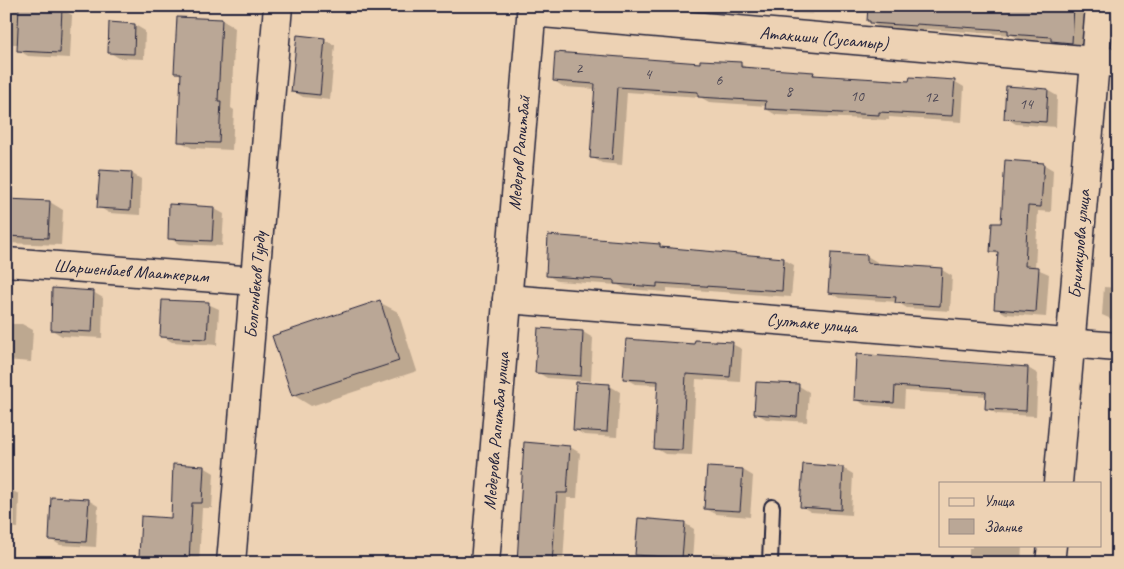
<svg xmlns="http://www.w3.org/2000/svg" width="1124" height="569" font-family="Caveat,sans-serif">
	<style>
		.shadow { fill: #0003 }
		.building { fill: #baa796; stroke: #22223b }
		.lines { fill: none; stroke-linecap: round; stroke-linejoin: round }
		.lane-casing { stroke: #22223b; stroke-width: 18 }
		.street-casing { stroke: #22223b; stroke-width: 31 }
		.lane { stroke: #edd2b4; stroke-width: 14 }
		.street { stroke: #edd2b4; stroke-width: 28 }
		.labels { text-anchor: middle; dominant-baseline: central; stroke-width: 5; stroke-linejoin: round; paint-order: stroke }
		.number-label { font-size: 15px; fill: #484352 }
		.street-label { font-size: 18px; fill: #22223b; stroke: #edd2b4 }
	</style>
	<rect width="100%" height="100%" fill="#edd2b4"/>
	<filter id="ink" filterUnits="userSpaceOnUse"><feTurbulence type="fractalNoise" baseFrequency=".02" numOctaves="2"/><feDisplacementMap in="SourceGraphic" scale="10" xChannelSelector="R" yChannelSelector="G"/><feConvolveMatrix kernelMatrix="1 2 1 2 8 2 1 2 1" color-interpolation-filters="sRGB"/></filter>
	<g filter="url(#ink)">
		<g class="shadow">
			<polygon points="646,6 814,6 813,14 744,10 744,14"/>
			<polygon points="873,6 1085,6 1082,48 1062,47 1053,41 1019,39 1012,35 926,29 926,32 882,29 872,23"/>
			<polygon points="61,9 72,15 70,58 28,56 18,50 19,44 6,44 6,11"/>
			<polygon points="222,20 235,28 231,108 234,110 232,150 192,148 179,141 182,76 176,72"/>
			<polygon points="135,25 145,31 144,59 119,58 109,52"/>
			<polygon points="324,40 335,45 330,100 303,97 293,91"/>
			<polygon points="701,64 740,64 750,69 813,73 820,77 911,83 954,81 964,87 962,122 889,117 889,120 776,115 766,109 767,106 709,102 700,97 627,92 622,165 602,163 591,157 596,89 564,87 554,81"/>
			<polygon points="1047,90 1057,96 1056,127 1016,124 1006,118"/>
			<polygon points="1043,164 1053,170 1051,212 1038,211 1035,268 1049,274 1046,317 1006,314 996,308 999,255 992,251"/>
			<polygon points="131,173 141,179 140,215 109,213 99,207"/>
			<polygon points="6,200 50,202 63,210 61,245 6,243"/>
			<polygon points="213,208 224,214 222,246 179,244 169,238"/>
			<polygon points="660,245 667,249 783,259 794,265 791,297 667,288 667,292 626,289 618,285 557,281 547,275"/>
			<polygon points="867,256 877,262 877,265 942,270 952,276 950,311 907,308 897,302 839,298 829,292"/>
			<polygon points="1104,287 1118,288 1118,322 1102,315"/>
			<polygon points="93,292 103,298 102,338 62,336 52,330"/>
			<polygon points="379,302 398,312 417,371 311,406 293,395"/>
			<polygon points="208,304 219,309 217,345 172,342 162,336"/>
			<polygon points="6,324 22,324 33,330 31,362 6,360"/>
			<polygon points="583,332 593,338 591,381 547,378 537,372"/>
			<polygon points="732,344 742,349 740,382 696,379 692,455 665,454 655,448 659,385 635,384 624,378 696,345"/>
			<polygon points="858,355 1028,368 1038,374 1036,416 997,414 986,408 987,396 905,391 904,408 865,405 855,399"/>
			<polygon points="1117,372 1118,372 1118,411 1115,410"/>
			<polygon points="610,386 620,392 617,437 584,435 574,429"/>
			<polygon points="799,386 809,392 807,422 766,419 755,413"/>
			<polygon points="570,447 580,453 577,498 567,498 563,563 517,563"/>
			<polygon points="174,465 204,467 214,473 212,508 202,508 199,563 149,563 140,557 172,519"/>
			<polygon points="843,468 853,474 851,515 811,512 801,506"/>
			<polygon points="743,470 753,476 750,517 716,514 706,509"/>
			<polygon points="6,488 19,494 18,528 6,527"/>
			<polygon points="88,500 98,506 96,547 60,545 50,539"/>
			<polygon points="684,523 694,529 692,563 646,560 636,554"/>
			<polygon points="972,545 1022,545 1021,563 969,563 969,548 972,548"/>
			<polygon points="713,553 743,555 753,563 712,563"/>
		</g>
		<g class="building">
			<polygon points="19,6 62,8 60,53 17,51"/>
			<polygon points="868,6 1074,6 1072,43 1051,41 1051,37 1008,34 1008,30 916,24 916,26 870,23 870,21 867,21"/>
			<polygon points="177,17 222,19 218,101 221,101 219,143 178,142 181,73 174,73"/>
			<polygon points="109,22 135,24 134,54 108,53"/>
			<polygon points="297,35 325,38 320,95 291,92"/>
			<polygon points="555,52 700,63 700,60 741,62 741,67 814,72 813,75 909,81 910,77 955,80 952,116 879,112 879,115 765,109 766,101 698,97 698,92 617,87 612,160 590,158 595,84 553,81"/>
			<polygon points="1006,86 1048,89 1046,122 1004,119"/>
			<polygon points="1005,160 1044,163 1041,207 1028,206 1025,266 1039,267 1036,312 994,309 998,252 990,252 992,223 1001,223"/>
			<polygon points="100,170 132,172 130,210 97,208"/>
			<polygon points="7,199 50,201 48,238 6,236"/>
			<polygon points="169,204 214,207 212,241 168,239"/>
			<polygon points="548,235 660,244 660,247 784,258 782,291 657,283 657,287 614,284 614,280 546,276"/>
			<polygon points="831,253 867,255 867,263 942,268 940,306 895,303 896,297 828,293"/>
			<polygon points="52,288 94,291 92,332 51,330"/>
			<polygon points="162,300 209,302 207,339 160,337"/>
			<polygon points="380,300 399,361 292,396 272,336"/>
			<polygon points="538,328 583,331 581,376 535,373"/>
			<polygon points="626,339 694,344 695,340 733,342 730,377 686,374 682,450 654,449 658,381 623,379"/>
			<polygon points="856,354 1028,367 1026,411 985,409 986,392 895,386 894,403 854,400"/>
			<polygon points="576,382 610,384 607,432 573,430"/>
			<polygon points="756,382 799,384 797,417 754,414"/>
			<polygon points="524,442 570,446 567,493 557,493 552,563 517,563"/>
			<polygon points="173,464 204,466 202,503 192,503 189,561 139,558 141,516 171,518"/>
			<polygon points="803,464 843,467 841,510 800,507"/>
			<polygon points="707,467 743,469 740,511 704,509"/>
			<polygon points="51,497 89,499 86,542 49,540"/>
			<polygon points="638,518 685,522 682,558 635,555"/>
		</g>
		<g class="lines">
			<defs>
				<polyline id="lane" points="770,563 772,507"/>
				<g id="street">
					<polyline points="531,12 1118,63"/>
					<polyline points="6,262 255,281"/>
					<polyline points="507,299 1118,347"/>
					<polyline points="1058,483 1100,6"/>
					<polyline points="231,563 278,6"/>
					<polyline points="485,563 532,6"/>
					<polyline points="1050,563 1052,545"/>
				</g>
			</defs>
			<use href="#lane" class="lane-casing"/>
			<use href="#street" class="street-casing"/>
			<use href="#lane" class="lane"/>
			<use href="#street" class="street"/>
		</g>
	</g>
	<g class="labels">
		<g class="number-label">
			<text x="579" y="68">2</text>
			<text x="648" y="74">4</text>
			<text x="719" y="80">6</text>
			<text x="789" y="91">8</text>
			<text x="857" y="96">10</text>
			<text x="931" y="97">12</text>
			<text x="1026" y="104">14</text>
		</g>
		<g class="street-label">
			<text transform="translate(824 38) rotate(5)">Атакиши (Сусамыр)</text>
			<text transform="translate(519 153) rotate(-85)">Медеров Рапитбай</text>
			<text transform="translate(1079 244) rotate(-85)">Бримкулова улица</text>
			<text transform="translate(131 271) rotate(4)">Шаршенбаев Мааткерим</text>
			<text transform="translate(255 285) rotate(-85)">Болгонбеков Турду</text>
			<text transform="translate(812 323) rotate(5)">Султаке улица</text>
			<text transform="translate(496 431) rotate(-85)">Медерова Рапитбая улица</text>
		</g>
	</g>
	<rect width="1124" height="569" fill="none" stroke="#edd2b4" stroke-width="25"/>
	<rect x="12" y="12" width="1099" height="544" fill="none" stroke="#22223b" stroke-width="2" filter="url(#ink)"/>
	<rect x="939" y="482" width="162" height="65" fill="#edd2b4" stroke="#9c8c84"/>
	<rect x="949" y="498" width="25" height="8" fill="#edd2b4" stroke="#9c8c84"/>
	<text x="984" y="506" font-size="15" fill="#22223b">Улица</text>
	<rect x="949" y="519" width="25" height="15" fill="#baa796" stroke="#9c8c84"/>
	<text x="984" y="532" font-size="15" fill="#22223b">Здание</text>
</svg>
